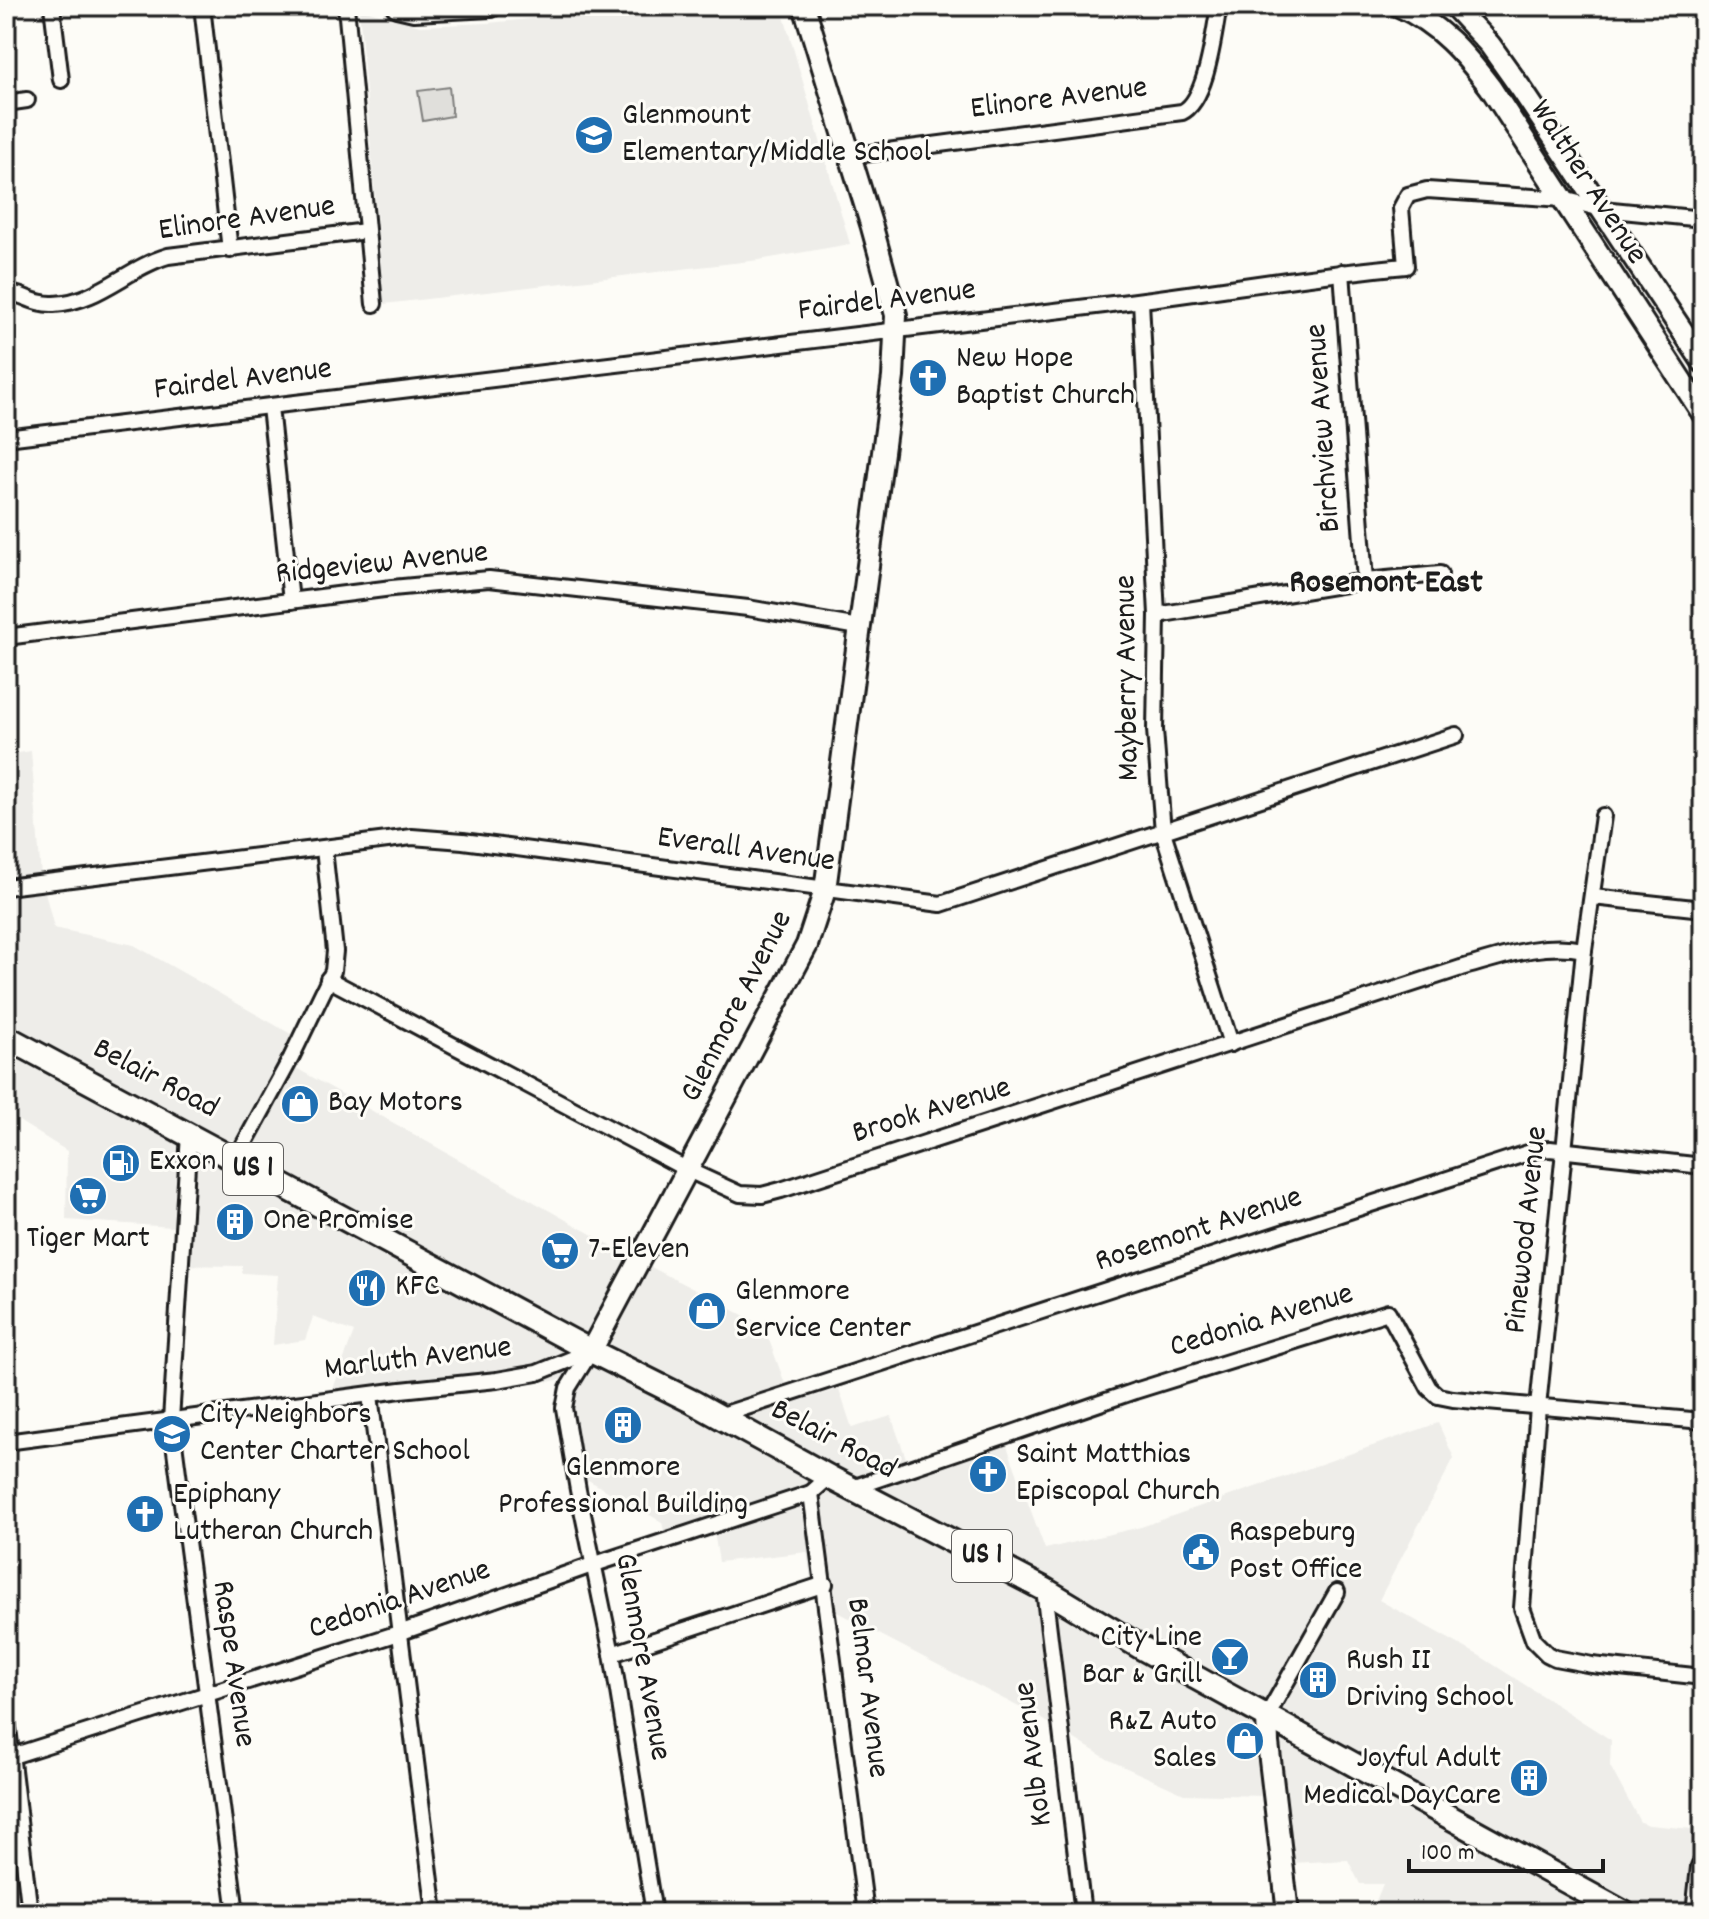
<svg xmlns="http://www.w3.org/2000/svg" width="1709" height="1919" font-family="Dekko,sans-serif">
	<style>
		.built { fill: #eeede9 }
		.green { fill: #e0dfdb; stroke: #7e7e7c; stroke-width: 2 }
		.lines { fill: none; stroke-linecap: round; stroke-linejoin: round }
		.street-casing { stroke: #1c1c1c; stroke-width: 20 }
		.secondary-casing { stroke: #1c1c1c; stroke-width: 26 }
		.primary-casing { stroke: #1c1c1c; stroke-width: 28 }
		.street { stroke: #fdfcf7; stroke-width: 14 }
		.secondary { stroke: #fdfcf7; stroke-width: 20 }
		.primary { stroke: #fdfcf7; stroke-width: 22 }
		.labels { text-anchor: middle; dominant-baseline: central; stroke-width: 6; stroke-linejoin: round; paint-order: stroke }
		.shield { fill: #fdfcf7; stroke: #605f5e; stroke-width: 2 }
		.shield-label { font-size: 30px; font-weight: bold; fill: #1c1c1c }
		.street-label { font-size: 32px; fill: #1c1c1c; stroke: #fdfcf7 }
		.poi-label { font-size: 32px; fill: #1c1c1c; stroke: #fdfcf7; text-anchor: start }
		.neighbourhood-label { font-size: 34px; font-weight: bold; fill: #1c1c1c; stroke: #fdfcf7 }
	</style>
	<rect width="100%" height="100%" fill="#fdfcf7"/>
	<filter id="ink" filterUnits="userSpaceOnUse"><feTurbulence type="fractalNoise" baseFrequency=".0125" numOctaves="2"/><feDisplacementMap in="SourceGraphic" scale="16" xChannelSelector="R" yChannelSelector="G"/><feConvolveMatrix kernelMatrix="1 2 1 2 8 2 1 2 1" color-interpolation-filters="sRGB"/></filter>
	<g filter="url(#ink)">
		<g class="built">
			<polygon points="658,6 781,6 850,244 759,260 384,304 359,8 420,26 488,23"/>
			<polygon points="31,751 41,876 54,928 134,945 291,1034 280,1059 630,1256 764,1326 792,1403 839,1389 852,1428 891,1416 907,1461 1000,1427 1045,1549 1141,1527 1438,1423 1454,1458 1379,1600 1480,1656 1611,1740 1610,1766 1640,1822 1649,1825 1703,1830 1703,1913 1371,1913 1383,1884 1360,1884 1348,1860 1274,1864 1265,1796 1184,1794 1109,1760 1042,1719 814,1600 807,1552 719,1562 714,1532 667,1546 662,1522 567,1468 558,1400 563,1379 547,1382 542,1369 331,1394 354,1332 313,1317 305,1340 273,1345 278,1275 242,1273 242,1266 172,1265 173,1227 66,1220 67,1151 6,1113 6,755"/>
		</g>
		<polygon class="green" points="449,87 452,116 423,121 418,91"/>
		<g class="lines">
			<defs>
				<g id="street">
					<polyline points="52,6 61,80"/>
					<polyline points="202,6 230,250"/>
					<polyline points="346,6 374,304"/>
					<polyline points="6,103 27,100"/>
					<path d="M849,156L1182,112C1207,101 1214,32 1219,6"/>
					<polyline points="1342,272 1365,581"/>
					<path d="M6,293C22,292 32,305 54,304C99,302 127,268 168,256L366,231"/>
					<polyline points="1141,301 1157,615 1155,730 1163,832 1231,1044"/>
					<polyline points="270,407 291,601"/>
					<path d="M6,438C372,392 738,346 1104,305C1205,293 1305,275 1406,266L1401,208L1408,195L1427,190L1563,199L1602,209L1703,219"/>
					<polyline points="1157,615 1365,581 1440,574"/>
					<polyline points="6,637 392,588 489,579 748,608 859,627"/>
					<polyline points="1603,816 1584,950 1564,1151 1538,1407 1522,1608 1534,1641 1547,1654 1555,1658 1592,1665 1703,1677"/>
					<polyline points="6,887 412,837 463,841 941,904 1456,735"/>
					<polyline points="1593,897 1703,909"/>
					<path d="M328,979L688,1170L740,1194L762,1195L781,1190L1461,968C1501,957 1543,941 1584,950"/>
					<polyline points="189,1134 171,1420 236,1913"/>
					<polyline points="236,1159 291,1058 333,971 335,951 324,849"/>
					<polyline points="591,1351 568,1388 564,1408 578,1490 612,1654 654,1913"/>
					<polyline points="370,1395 435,1913"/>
					<polyline points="719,1416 1537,1150 1550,1149 1703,1166"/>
					<polyline points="6,1442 401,1390 497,1380 537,1373 591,1351"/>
					<polyline points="852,1488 1135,1391 1388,1312 1429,1388 1438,1396 1453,1399 1703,1421"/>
					<polyline points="811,1493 866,1913"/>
					<polyline points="1044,1589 1083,1913"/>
					<polyline points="612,1654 825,1584"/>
					<polyline points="6,1711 30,1913"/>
					<polyline points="1267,1716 1337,1592"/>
					<polyline points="6,1758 399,1633 595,1564 811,1493 829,1477"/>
				</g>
				<g id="secondary">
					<polyline points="397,6 414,10 491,6"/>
					<path d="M1399,6C1439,24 1464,53 1490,87L1703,414"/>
					<polyline points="1454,6 1490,45 1522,90 1703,362"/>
					<polyline points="591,1351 807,945 825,890 893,377 896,315 872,227 804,6"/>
					<polyline points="1267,1716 1268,1743 1288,1913"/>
				</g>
				<g id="primary">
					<polyline points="6,1037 591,1351 693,1402 829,1477 1044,1589 1142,1648 1624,1913"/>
					<polyline points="1698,1913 1703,1867"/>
				</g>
			</defs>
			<use href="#street" class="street-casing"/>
			<use href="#secondary" class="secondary-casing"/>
			<use href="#primary" class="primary-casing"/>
			<use href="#street" class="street"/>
			<use href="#secondary" class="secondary"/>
			<use href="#primary" class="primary"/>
		</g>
	</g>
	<defs>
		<symbol id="school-disc" viewBox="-11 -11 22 22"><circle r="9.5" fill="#1f6fb2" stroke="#fdfcf7"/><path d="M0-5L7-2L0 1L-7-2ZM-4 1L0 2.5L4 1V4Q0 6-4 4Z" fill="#fff"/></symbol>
		<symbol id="church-disc" viewBox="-11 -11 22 22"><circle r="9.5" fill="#1f6fb2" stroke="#fdfcf7"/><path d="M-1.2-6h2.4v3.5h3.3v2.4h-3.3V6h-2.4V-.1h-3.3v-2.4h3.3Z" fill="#fff"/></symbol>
		<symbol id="shop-disc" viewBox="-11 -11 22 22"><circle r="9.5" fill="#1f6fb2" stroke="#fdfcf7"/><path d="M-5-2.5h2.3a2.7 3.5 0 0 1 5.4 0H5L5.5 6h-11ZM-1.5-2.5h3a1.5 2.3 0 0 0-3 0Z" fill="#fff"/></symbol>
		<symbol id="fuel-disc" viewBox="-11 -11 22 22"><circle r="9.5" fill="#1f6fb2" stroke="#fdfcf7"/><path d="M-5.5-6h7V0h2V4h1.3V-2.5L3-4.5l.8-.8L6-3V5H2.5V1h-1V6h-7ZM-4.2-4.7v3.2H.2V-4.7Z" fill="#fff"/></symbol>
		<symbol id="supermarket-disc" viewBox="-11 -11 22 22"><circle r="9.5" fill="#1f6fb2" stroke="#fdfcf7"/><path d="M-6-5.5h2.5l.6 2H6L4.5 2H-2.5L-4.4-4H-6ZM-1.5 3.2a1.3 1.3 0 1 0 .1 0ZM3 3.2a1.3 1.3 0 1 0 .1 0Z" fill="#fff"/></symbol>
		<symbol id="building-disc" viewBox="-11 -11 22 22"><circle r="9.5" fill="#1f6fb2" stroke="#fdfcf7"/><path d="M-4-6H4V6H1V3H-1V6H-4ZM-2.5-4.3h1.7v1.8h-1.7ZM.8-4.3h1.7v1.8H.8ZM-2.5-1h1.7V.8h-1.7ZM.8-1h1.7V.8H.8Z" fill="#fff"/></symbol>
		<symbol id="restaurant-disc" viewBox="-11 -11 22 22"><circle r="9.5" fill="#1f6fb2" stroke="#fdfcf7"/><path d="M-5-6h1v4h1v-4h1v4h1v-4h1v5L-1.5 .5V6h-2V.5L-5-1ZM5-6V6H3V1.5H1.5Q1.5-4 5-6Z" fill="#fff"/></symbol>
		<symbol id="civic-disc" viewBox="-11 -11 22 22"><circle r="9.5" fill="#1f6fb2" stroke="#fdfcf7"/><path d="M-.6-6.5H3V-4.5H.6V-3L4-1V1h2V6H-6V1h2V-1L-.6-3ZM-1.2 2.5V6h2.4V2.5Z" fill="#fff"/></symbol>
		<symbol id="bar-disc" viewBox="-11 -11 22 22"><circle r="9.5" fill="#1f6fb2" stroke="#fdfcf7"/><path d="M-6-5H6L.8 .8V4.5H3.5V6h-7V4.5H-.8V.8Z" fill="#fff"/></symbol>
	</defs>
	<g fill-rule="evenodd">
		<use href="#school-disc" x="572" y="113" width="44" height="44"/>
		<use href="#church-disc" x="906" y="356" width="44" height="44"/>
		<use href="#shop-disc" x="278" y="1082" width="44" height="44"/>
		<use href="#fuel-disc" x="99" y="1141" width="44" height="44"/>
		<use href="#supermarket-disc" x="66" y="1174" width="44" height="44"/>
		<use href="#building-disc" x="213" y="1200" width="44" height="44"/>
		<use href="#supermarket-disc" x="538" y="1229" width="44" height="44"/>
		<use href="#restaurant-disc" x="345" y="1266" width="44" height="44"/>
		<use href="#shop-disc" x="685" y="1289" width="44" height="44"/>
		<use href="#building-disc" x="601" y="1403" width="44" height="44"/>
		<use href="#school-disc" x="150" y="1412" width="44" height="44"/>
		<use href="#church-disc" x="966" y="1452" width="44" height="44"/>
		<use href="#church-disc" x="123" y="1492" width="44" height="44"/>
		<use href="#civic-disc" x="1179" y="1530" width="44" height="44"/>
		<use href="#bar-disc" x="1208" y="1635" width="44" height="44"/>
		<use href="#building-disc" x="1296" y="1658" width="44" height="44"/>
		<use href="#shop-disc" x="1223" y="1719" width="44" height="44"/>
		<use href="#building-disc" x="1507" y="1756" width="44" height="44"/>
	</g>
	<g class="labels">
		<g class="shield">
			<rect x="223" y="1143" width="60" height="52" rx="6"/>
			<rect x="952" y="1530" width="60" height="52" rx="6"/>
		</g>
		<g class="shield-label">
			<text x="253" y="1169">US 1</text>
			<text x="982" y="1556">US 1</text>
		</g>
		<g class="street-label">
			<text transform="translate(1059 100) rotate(-7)">Elinore Avenue</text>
			<text transform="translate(1587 183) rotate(57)">Walther Avenue</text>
			<text transform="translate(247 220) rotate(-8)">Elinore Avenue</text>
			<text transform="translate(887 302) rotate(-7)">Fairdel Avenue</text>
			<text transform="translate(243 381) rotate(-7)">Fairdel Avenue</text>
			<text transform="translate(1325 428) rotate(-94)">Birchview Avenue</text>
			<text transform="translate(382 565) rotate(-6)">Ridgeview Avenue</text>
			<text transform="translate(1129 678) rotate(-91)">Mayberry Avenue</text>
			<text transform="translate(746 851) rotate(8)">Everall Avenue</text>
			<text transform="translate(738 1007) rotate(-63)">Glenmore Avenue</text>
			<text transform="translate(155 1080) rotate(28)">Belair Road</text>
			<text transform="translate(932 1112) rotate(-17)">Brook Avenue</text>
			<text transform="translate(1528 1230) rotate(-84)">Pinewood Avenue</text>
			<text transform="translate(1199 1231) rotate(-18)">Rosemont Avenue</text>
			<text transform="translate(1262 1322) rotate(-17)">Cedonia Avenue</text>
			<text transform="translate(418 1360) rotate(-7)">Marluth Avenue</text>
			<text transform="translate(833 1441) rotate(28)">Belair Road</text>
			<text transform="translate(400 1601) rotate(-19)">Cedonia Avenue</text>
			<text transform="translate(641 1657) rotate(80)">Glenmore Avenue</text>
			<text transform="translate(232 1664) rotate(82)">Raspe Avenue</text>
			<text transform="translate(866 1688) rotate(83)">Belmar Avenue</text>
			<text transform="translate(1035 1754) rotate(-97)">Kolb Avenue</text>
		</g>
		<g class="poi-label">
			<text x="622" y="117">Glenmount<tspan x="622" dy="37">Elementary/Middle School</tspan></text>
			<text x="956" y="360">New Hope<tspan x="956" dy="37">Baptist Church</tspan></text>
			<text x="328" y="1104">Bay Motors</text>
			<text x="149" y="1163">Exxon</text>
			<text x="263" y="1222">One Promise</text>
			<text x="88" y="1240" text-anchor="middle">Tiger Mart</text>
			<text x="588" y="1251">7-Eleven</text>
			<text x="395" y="1288">KFC</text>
			<text x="735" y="1293">Glenmore<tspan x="735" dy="37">Service Center</tspan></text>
			<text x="200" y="1416">City Neighbors<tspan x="200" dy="37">Center Charter School</tspan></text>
			<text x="1016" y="1456">Saint Matthias<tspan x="1016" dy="37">Episcopal Church</tspan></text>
			<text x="623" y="1469" text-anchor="middle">Glenmore<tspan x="623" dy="37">Professional Building</tspan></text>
			<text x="173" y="1496">Epiphany<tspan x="173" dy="37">Lutheran Church</tspan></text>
			<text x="1229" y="1534">Raspeburg<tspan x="1229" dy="37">Post Office</tspan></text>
			<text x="1202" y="1639" text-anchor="end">City Line<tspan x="1202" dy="37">Bar &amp; Grill</tspan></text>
			<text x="1346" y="1662">Rush II<tspan x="1346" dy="37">Driving School</tspan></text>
			<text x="1217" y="1723" text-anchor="end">R&amp;Z Auto<tspan x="1217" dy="37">Sales</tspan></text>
			<text x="1501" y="1760" text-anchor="end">Joyful Adult<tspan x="1501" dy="37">Medical DayCare</tspan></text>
		</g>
		<g class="neighbourhood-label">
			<text x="1386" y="584">Rosemont East</text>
		</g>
	</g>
	<rect width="1709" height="1919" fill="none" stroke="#fdfcf7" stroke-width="32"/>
	<rect x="16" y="16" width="1677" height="1887" fill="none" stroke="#1c1c1c" stroke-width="3" filter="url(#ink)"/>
	<path d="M1409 1859v12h194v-12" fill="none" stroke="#1c1c1c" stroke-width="4"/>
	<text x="1421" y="1859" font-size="24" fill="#1c1c1c" stroke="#fdfcf7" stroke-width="6" paint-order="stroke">100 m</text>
</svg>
